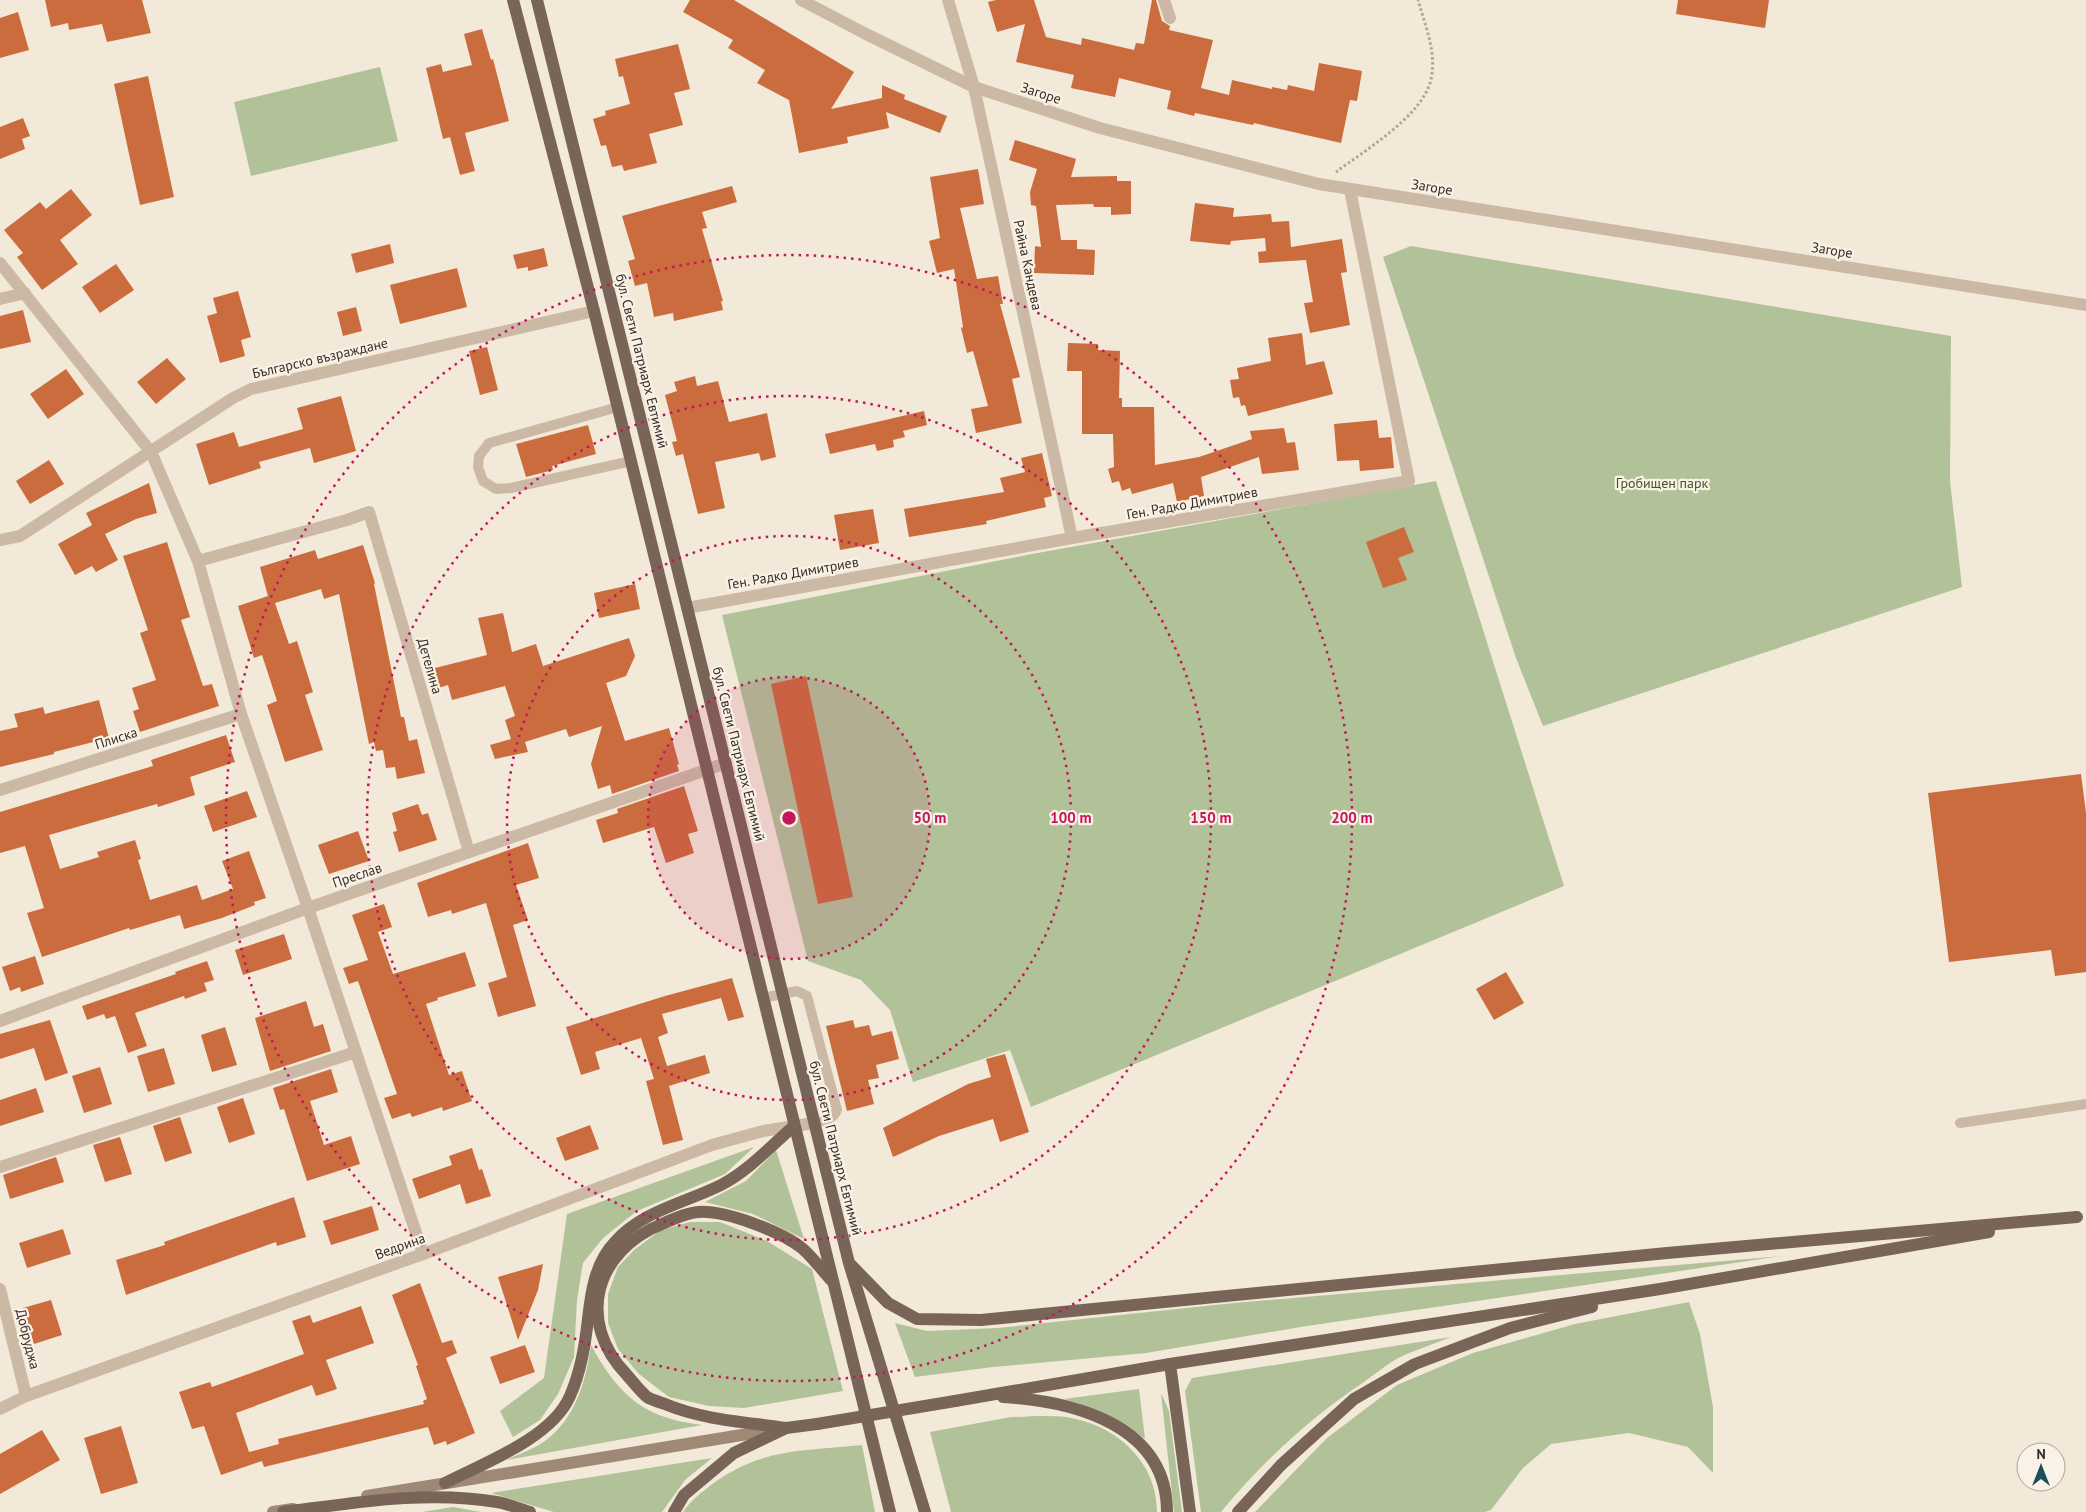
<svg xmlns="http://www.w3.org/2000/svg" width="2086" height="1512" font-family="'PT Sans',sans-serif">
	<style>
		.green { fill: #b1c299 }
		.building { fill: #cb6c3f }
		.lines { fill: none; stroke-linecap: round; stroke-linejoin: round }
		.path { stroke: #b7a38f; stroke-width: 3; stroke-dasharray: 2.5 2.5; stroke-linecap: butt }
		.service { stroke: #cbb9a5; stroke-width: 10 }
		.minor { stroke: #cbb9a5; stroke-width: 12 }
		.tertiary { stroke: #cbb9a5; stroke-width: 12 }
		.secondary { stroke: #9f8876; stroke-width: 12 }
		.primary { stroke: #796557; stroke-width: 12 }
		.primary-bridge { stroke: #796557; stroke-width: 12 }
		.ring { fill: none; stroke: #c2185b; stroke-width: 2.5; stroke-dasharray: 2.5 5 }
		.labels { text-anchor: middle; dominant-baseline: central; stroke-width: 4.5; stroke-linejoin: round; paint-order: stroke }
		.street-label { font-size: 14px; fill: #362d27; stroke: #faf2e6 }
		.park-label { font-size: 14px; fill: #425629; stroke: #faf2e6 }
		.centre { fill: #c2185b; stroke: #faf2e6; stroke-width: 2.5 }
		.ring-label { font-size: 15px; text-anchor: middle; font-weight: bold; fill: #c2185b; stroke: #faf2e6; stroke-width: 4.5; stroke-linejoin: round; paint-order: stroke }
	</style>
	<rect width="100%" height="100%" fill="#f2e9d9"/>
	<g class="green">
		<polygon points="380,67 398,141 251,176 234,102"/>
		<polygon points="1411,246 1951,336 1950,481 1962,587 1543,726 1516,658 1383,257"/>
		<polygon points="1436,481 1564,886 1031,1107 1010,1050 913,1082 890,1010 861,980 808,961 722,615 1032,554"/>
		<polygon points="754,1147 725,1174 637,1211 603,1238 583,1263 577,1300 574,1357 558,1394 540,1420 513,1437 500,1411 544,1378 567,1214"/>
		<polygon points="776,1150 804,1239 753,1214 705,1202 746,1181"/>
		<polygon points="690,1222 720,1222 767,1241 812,1269 843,1391 744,1408 709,1406 669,1397 639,1374 618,1349 608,1323 608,1294 618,1267 634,1250 661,1230"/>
		<polygon points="1782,1256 1307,1326 1146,1353 993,1367 915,1377 895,1323 927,1331 998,1328 1234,1303"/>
		<polygon points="1689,1302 1700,1334 1713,1407 1713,1473 1688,1447 1629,1433 1551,1444 1523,1468 1491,1510 1485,1512 1255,1512 1327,1438 1397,1385 1473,1353 1575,1324"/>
		<path d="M1451,1337C1434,1344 1415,1350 1398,1358C1386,1365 1375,1374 1364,1382C1310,1418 1262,1462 1221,1512H1201L1185,1391L1192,1378Z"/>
		<path d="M591,1345C609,1378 630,1407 668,1418C679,1422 691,1423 702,1425L506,1460C519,1454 534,1449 545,1441C576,1418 586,1380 591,1345Z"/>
		<path d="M1139,1389L1145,1439C1117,1419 1098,1408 1064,1399Z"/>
		<polygon points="1161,1393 1169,1411 1182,1512 1174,1512"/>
		<path d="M1011,1417C1032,1417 1056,1414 1076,1419C1121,1429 1157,1465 1157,1512H951L930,1432Z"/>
		<path d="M862,1445L875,1512H683C691,1500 700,1494 711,1485C760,1448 803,1451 862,1445Z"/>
		<polygon points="712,1458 685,1480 662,1512 554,1512 491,1493"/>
		<polygon points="453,1507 481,1512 422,1512"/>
	</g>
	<g class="building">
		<polygon points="45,0 142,0 151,33 107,42 102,24 69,30 68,23 51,27"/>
		<polygon points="690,0 734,0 854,72 831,109 882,98 882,85 905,95 904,99 947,116 940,133 886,112 889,128 847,137 848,143 799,153 789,100 757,83 765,70 728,48 733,40 683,12"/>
		<polygon points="996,0 1034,0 1046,37 1081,45 1082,38 1134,50 1136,43 1144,44 1152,0 1156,0 1162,21 1170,26 1169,30 1213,40 1201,88 1229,95 1232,80 1272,89 1272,87 1287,90 1288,85 1314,91 1319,63 1362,71 1357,101 1350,100 1341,143 1254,123 1253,125 1195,113 1194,116 1167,109 1171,91 1119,78 1115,97 1071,88 1074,75 1016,62 1025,24 997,32 988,2"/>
		<polygon points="1678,0 1769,0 1765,28 1676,14"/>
		<polygon points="18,12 29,50 0,58 0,18"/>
		<polygon points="482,29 491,60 493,59 509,121 465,133 475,171 460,175 450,137 443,139 426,68 441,64 443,72 472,65 464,34"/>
		<polygon points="678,44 690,89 674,93 683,125 649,134 657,163 624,171 622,165 612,167 606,145 601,146 593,119 606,115 605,111 630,104 623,76 619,77 615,59"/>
		<polygon points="148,76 174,197 140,205 114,84"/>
		<polygon points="23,118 30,136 22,139 25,149 0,159 0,127"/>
		<polygon points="1015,140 1076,159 1071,177 1117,176 1117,181 1131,181 1131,214 1111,215 1111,207 1094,207 1093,204 1056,205 1061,240 1077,240 1077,249 1095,250 1094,275 1034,273 1035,246 1041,247 1036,206 1031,205 1030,192 1037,169 1009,160"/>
		<polygon points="978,169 984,204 960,208 977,279 998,276 1003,304 1000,304 1020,377 1012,379 1022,423 976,433 971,409 988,406 973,351 967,353 961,328 963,327 954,269 937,273 929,241 940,238 930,177"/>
		<polygon points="732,186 737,202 702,212 707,228 702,229 723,301 721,301 723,310 674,321 673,313 654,317 647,283 635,286 628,261 635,259 622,216"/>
		<polygon points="71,189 92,215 60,240 78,264 42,290 17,257 23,253 4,230 40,202 46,209"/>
		<polygon points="1195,203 1234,208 1233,217 1271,214 1272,222 1289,221 1291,247 1342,239 1347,272 1341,273 1350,325 1310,333 1304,303 1313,302 1306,260 1259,263 1258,252 1266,251 1265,238 1231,241 1230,245 1190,241"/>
		<polygon points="390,244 394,263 356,273 351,254"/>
		<polygon points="544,248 548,266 528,271 528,267 517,269 513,255"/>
		<polygon points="116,264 134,290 100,313 82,287"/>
		<polygon points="457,268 467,307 400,324 390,285"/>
		<polygon points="238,291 251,337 241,340 245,356 220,363 207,316 217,313 213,298"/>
		<polygon points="356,307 362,331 343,336 337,312"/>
		<polygon points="23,310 31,342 0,349 0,316"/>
		<polygon points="1302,333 1306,365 1324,361 1333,394 1248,416 1245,405 1241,406 1239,397 1233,398 1230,380 1239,379 1237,368 1271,361 1268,338"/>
		<polygon points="1068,343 1098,344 1098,350 1120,351 1119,398 1122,398 1122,407 1154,407 1155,465 1199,457 1252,439 1250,431 1284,428 1287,443 1295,442 1299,470 1262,474 1259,457 1201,477 1204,496 1177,502 1173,483 1132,494 1130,488 1122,491 1119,481 1112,483 1108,469 1114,467 1113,434 1082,434 1082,371 1067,371"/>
		<polygon points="487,347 498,390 480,395 469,351"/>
		<polygon points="167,358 186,379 156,404 137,382"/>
		<polygon points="66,369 84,394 48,419 30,394"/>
		<polygon points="695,376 697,386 718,381 729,422 767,413 776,457 761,461 759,453 715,462 725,508 698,514 683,454 676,456 672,442 677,441 665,395 677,391 674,382"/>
		<polygon points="341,396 356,451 314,463 310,448 259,462 261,468 209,485 196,444 234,432 239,447 303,429 297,408"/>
		<polygon points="924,411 927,425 903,431 905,437 893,440 894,447 877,451 875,444 830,454 825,434"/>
		<polygon points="1377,420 1379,438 1391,437 1394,468 1360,471 1359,460 1337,461 1334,424"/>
		<polygon points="588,425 596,454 552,466 553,470 526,477 516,444"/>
		<polygon points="1042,453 1052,496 1044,498 1046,507 986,521 987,524 909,537 904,509 1004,492 1000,478 1025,472 1021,458"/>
		<polygon points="49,460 64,484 30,504 16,481"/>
		<polygon points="149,483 157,513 136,519 105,534 118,560 96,572 92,566 75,575 58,544 92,525 86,513"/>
		<polygon points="873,509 879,543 840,550 834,515"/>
		<polygon points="1404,527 1414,552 1398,558 1407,580 1383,588 1366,542"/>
		<polygon points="167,542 190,617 181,620 203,686 212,684 219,706 140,732 133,711 139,709 132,688 156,680 140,633 148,630 123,556"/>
		<polygon points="363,545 375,583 374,584 401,717 404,717 409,741 417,739 425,773 397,779 395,767 386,768 383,750 376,751 374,742 369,744 339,594 324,599 321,589 275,603 289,644 297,641 313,692 305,695 323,750 285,762 267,705 277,701 262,655 254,658 238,606 268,596 260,567 315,550 318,559"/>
		<polygon points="635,584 640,609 599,618 594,593"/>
		<polygon points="503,613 512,652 536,644 543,666 629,638 635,656 626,676 606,683 625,741 669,728 679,764 677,765 679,771 612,794 610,785 598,789 591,764 602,726 569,737 566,729 525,742 528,752 495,759 490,745 511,739 505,720 515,716 505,686 452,700 448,685 432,690 427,670 487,655 478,618"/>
		<polygon points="806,676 853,897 818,904 771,684"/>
		<polygon points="99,700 109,738 54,752 54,754 0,767 0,731 18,727 14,714 43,707 45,714"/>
		<polygon points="226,735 235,762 190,777 195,795 158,807 157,804 49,835 60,869 99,857 97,852 135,840 141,859 138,860 150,900 197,885 202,900 233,889 222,861 249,851 266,898 254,902 255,905 222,918 184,929 180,915 130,930 129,928 42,957 27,913 44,908 25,846 0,853 0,812 153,766 151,760"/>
		<polygon points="2081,774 2086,813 2086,972 2055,976 2051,950 1949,962 1928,793"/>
		<polygon points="684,786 698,831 688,834 694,853 666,863 654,827 603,843 596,820 618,813 617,809"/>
		<polygon points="247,791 257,817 213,832 204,806"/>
		<polygon points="418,804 422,815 428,813 437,840 399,852 393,832 397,831 392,813"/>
		<polygon points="358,831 369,861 329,874 318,845"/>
		<polygon points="528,843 539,878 516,885 528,920 513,925 536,1006 498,1017 488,983 507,977 486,903 452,914 451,910 428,917 417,883"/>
		<polygon points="384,904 392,927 378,932 393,974 465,952 476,986 437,998 438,1000 426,1004 449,1075 462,1071 472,1101 443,1111 442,1107 412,1117 410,1113 392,1119 384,1098 397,1094 358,981 349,984 343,968 368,960 352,915"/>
		<polygon points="284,934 292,959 243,975 235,950"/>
		<polygon points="35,956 44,984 21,992 20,987 10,991 2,967"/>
		<polygon points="207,961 214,980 204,983 207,991 185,999 184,996 135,1013 147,1046 128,1053 115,1016 106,1019 104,1014 87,1020 82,1006 176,974 175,972"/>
		<polygon points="1506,972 1524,1003 1494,1020 1476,989"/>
		<polygon points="732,978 744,1017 728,1021 721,998 662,1014 668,1033 658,1037 667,1066 705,1055 710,1073 669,1086 683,1140 663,1145 646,1081 654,1079 641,1038 595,1052 600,1069 581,1075 566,1027 665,996"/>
		<polygon points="306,1001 314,1027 323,1024 331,1051 270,1071 255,1018"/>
		<polygon points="50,1020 68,1073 45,1081 34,1048 0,1059 0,1034"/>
		<polygon points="853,1020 855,1028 869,1025 872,1036 892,1031 899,1059 876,1065 879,1078 868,1080 874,1104 847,1111 826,1026"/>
		<polygon points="225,1027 237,1065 212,1072 201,1035"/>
		<polygon points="164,1048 175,1084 148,1092 137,1056"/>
		<polygon points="1005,1054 1029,1132 1000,1142 993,1119 939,1136 893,1157 883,1128 968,1084 991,1077 986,1059"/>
		<polygon points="100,1067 112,1104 84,1113 72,1076"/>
		<polygon points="331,1069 338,1092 310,1101 324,1145 351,1136 360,1164 307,1181 284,1109 280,1110 273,1088"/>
		<polygon points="36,1088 44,1112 0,1126 0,1100"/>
		<polygon points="243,1098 255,1134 229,1143 217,1107"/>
		<polygon points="180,1117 192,1153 165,1162 153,1126"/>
		<polygon points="590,1125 599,1149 565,1161 556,1138"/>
		<polygon points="120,1137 132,1174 105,1182 93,1145"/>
		<polygon points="472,1148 479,1170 482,1169 491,1196 466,1204 460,1184 419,1199 412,1179 452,1165 449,1156"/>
		<polygon points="56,1157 64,1182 10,1199 3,1175"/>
		<polygon points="294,1197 306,1237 277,1246 276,1242 126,1295 116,1260 165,1245 164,1242"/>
		<polygon points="372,1206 379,1230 331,1245 323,1221"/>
		<polygon points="63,1229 71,1254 27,1268 19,1243"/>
		<polygon points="543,1264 538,1290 518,1340 498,1277"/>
		<polygon points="420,1283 442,1343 452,1340 457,1353 446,1358 475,1433 447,1445 446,1441 434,1445 428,1427 264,1467 262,1461 221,1475 204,1426 192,1429 179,1392 210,1382 212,1387 304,1354 292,1321 310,1315 313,1323 361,1306 374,1343 326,1360 337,1389 316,1396 312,1385 236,1413 249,1452 279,1444 278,1439 424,1404 423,1401 427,1399 416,1366 418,1365 392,1295"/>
		<polygon points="51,1300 62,1335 34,1344 23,1308"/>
		<polygon points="525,1345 535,1372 500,1384 490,1357"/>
		<polygon points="121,1426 138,1483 101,1494 84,1438"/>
		<polygon points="42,1430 60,1460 0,1494 0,1454"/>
	</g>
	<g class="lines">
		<path class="path" d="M1336,172C1364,151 1424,115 1431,79C1437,53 1425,25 1418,0"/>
		<g class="service">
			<polyline points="618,407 489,443 479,456 478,467 483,481 496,489 511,488 631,461"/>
			<path d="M763,998L797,991L807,996L837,1110C833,1120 825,1120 814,1123"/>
			<polyline points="1960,1123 2086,1104"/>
		</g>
		<g class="minor">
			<polyline points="948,0 974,87 1072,538"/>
			<polyline points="1164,0 1170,18"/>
			<polyline points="0,263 151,452 198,561 241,714 308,908 423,1254"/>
			<polyline points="0,299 25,293"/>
			<polyline points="0,540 20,536 233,398 251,389 594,311"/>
			<polyline points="198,561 347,520 369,512 469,852"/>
			<polyline points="687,608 1072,538 1409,481 1350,190"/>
			<polyline points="0,790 241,714"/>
			<polyline points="0,1021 308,908 726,763"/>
			<polyline points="0,1167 356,1052"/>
			<polyline points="0,1289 26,1396"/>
			<polyline points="0,1409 26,1396 423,1254 712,1145 763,1131 814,1123"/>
		</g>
		<polyline class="tertiary" points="801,0 866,34 974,87 1100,128 1319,184 2086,305"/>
		<g class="secondary">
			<polyline points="367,1496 779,1429"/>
			<polyline points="273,1512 293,1509"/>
		</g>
		<g class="primary">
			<polyline points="513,0 594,311 890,1512"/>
			<polyline points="537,0 849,1263 925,1512"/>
			<polyline points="851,1265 888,1303 917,1319 981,1320 1667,1253 2077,1217"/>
			<polyline points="1170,1364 1190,1512"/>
			<path d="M1003,1397C1074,1401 1167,1425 1167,1512"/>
			<polyline points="955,1401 1170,1364 1660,1289 1989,1232"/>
			<path d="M786,1428C746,1422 703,1420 665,1404C659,1402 652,1400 647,1397C640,1391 633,1382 627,1375C575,1321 595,1251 662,1224C673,1219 686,1213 698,1212C725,1210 783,1232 803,1249C813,1258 822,1270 831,1280"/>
			<path d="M445,1483C484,1463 552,1438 570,1396C581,1371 585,1345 588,1319C591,1292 595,1263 615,1242C642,1211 685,1203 721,1185C748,1171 771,1146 794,1126"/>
			<path d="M283,1512C354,1503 426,1490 497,1502C509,1504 520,1509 530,1512"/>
			<polyline points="674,1512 684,1495 734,1453 786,1428 817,1424"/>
			<polyline points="1238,1512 1281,1465 1354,1399 1415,1364 1510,1328 1592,1307"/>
		</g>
		<polyline class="primary-bridge" points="817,1424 955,1401"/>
	</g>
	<circle cx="789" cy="818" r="141" fill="#c2185b" fill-opacity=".12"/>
	<g class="ring">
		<circle cx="789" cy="818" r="141"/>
		<circle cx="789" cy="818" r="282"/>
		<circle cx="789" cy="818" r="422"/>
		<circle cx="789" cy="818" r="563"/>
	</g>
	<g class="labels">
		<g class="street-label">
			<text transform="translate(1041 93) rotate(18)">Загоре</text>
			<text transform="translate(1432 187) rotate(9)">Загоре</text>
			<text transform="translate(1832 250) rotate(9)">Загоре</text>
			<text transform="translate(1028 265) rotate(78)">Райна Кандева</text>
			<text transform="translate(320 358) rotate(-13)">Българско възраждане</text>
			<text transform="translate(642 361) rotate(76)">бул. Свети Патриарх Евтимий</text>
			<text transform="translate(1192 503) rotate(-10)">Ген. Радко Димитриев</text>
			<text transform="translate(793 573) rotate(-10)">Ген. Радко Димитриев</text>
			<text transform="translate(430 666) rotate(74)">Детелина</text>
			<text transform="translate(116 738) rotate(-18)">Плиска</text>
			<text transform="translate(739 754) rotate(76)">бул. Свети Патриарх Евтимий</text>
			<text transform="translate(357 875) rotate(-19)">Преслав</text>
			<text transform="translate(836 1148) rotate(76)">бул. Свети Патриарх Евтимий</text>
			<text transform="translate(400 1246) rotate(-20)">Ведрина</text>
			<text transform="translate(28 1339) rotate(76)">Добруджа</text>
		</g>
		<g class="park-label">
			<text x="1662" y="483">Гробищен парк</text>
		</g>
	</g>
	<circle cx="789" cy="818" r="8" class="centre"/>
	<g class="ring-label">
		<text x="930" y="823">50 m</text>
		<text x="1071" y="823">100 m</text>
		<text x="1211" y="823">150 m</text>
		<text x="1352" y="823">200 m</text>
	</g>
	<g transform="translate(2041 1467)"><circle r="24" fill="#faf2e6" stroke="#aca39a"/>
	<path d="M0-4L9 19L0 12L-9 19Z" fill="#1a5059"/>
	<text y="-8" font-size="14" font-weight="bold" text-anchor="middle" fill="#362d27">N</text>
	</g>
</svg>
